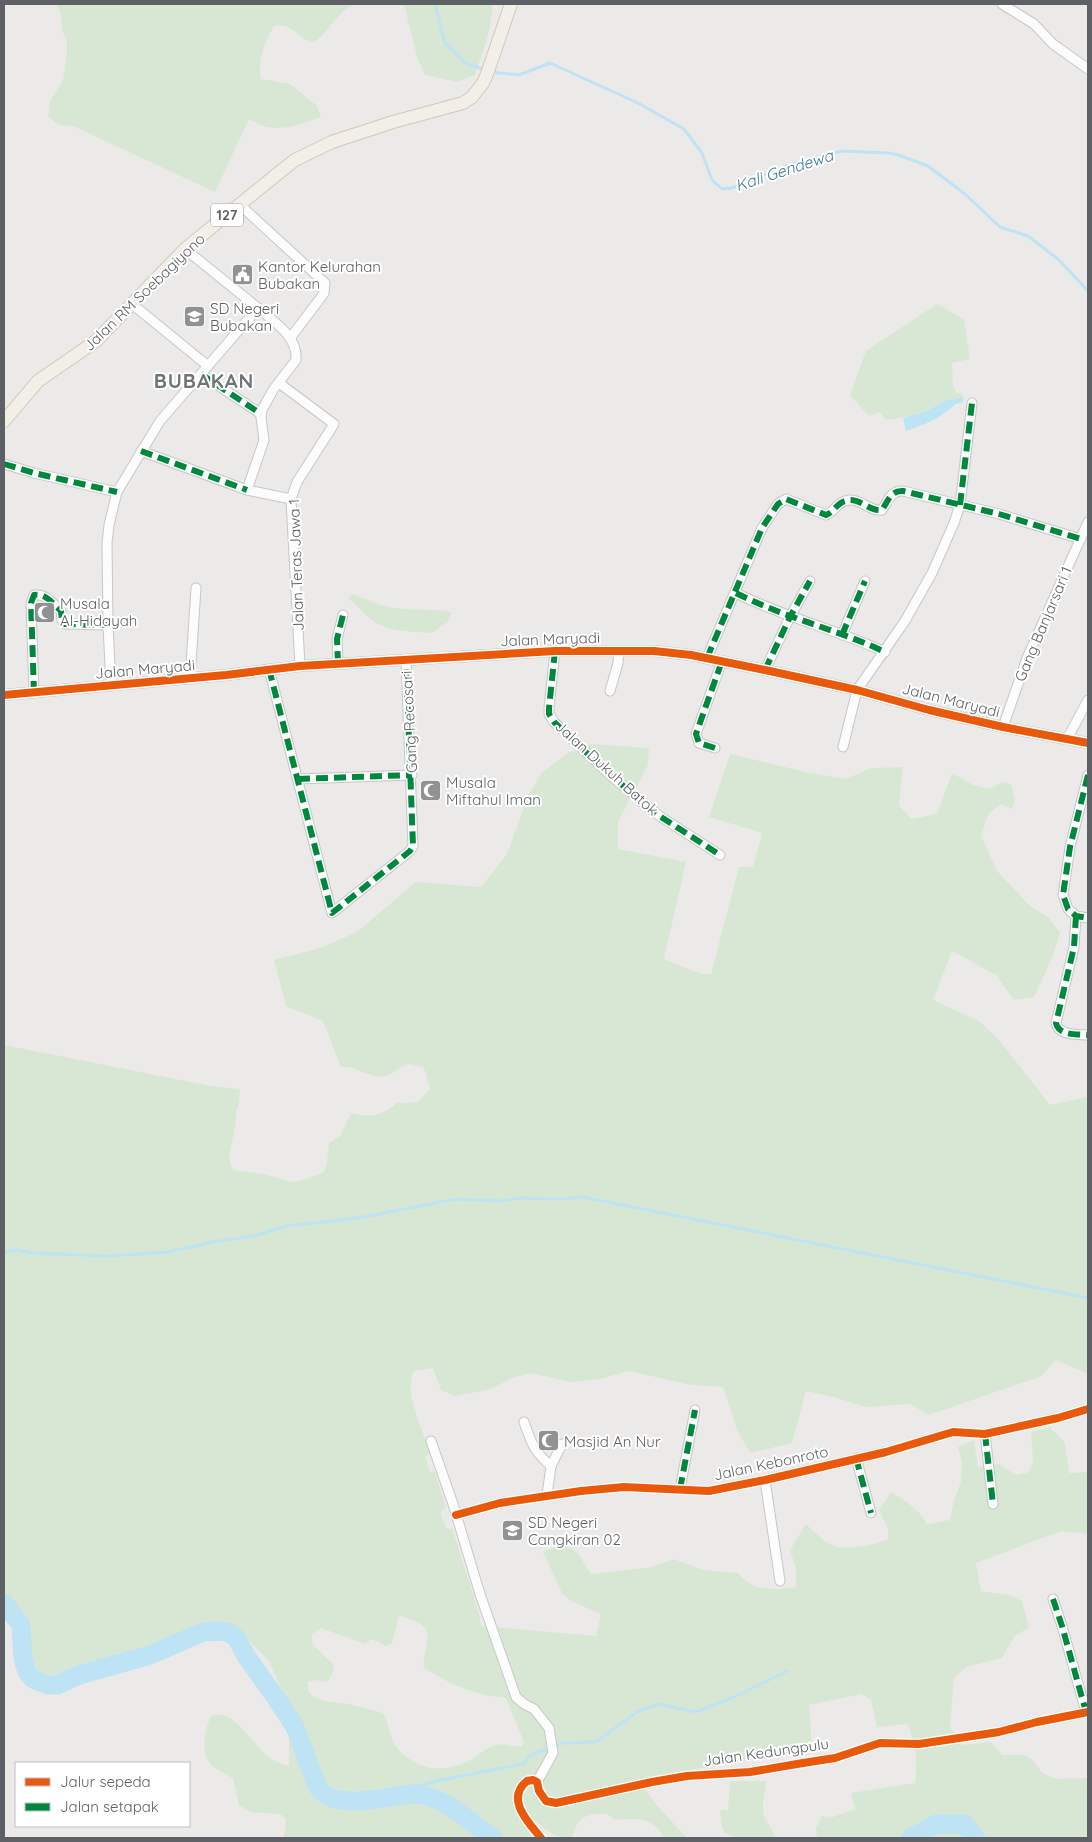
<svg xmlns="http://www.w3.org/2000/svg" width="1092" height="1842" font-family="Quicksand,sans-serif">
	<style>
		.green { fill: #d8e7d4; fill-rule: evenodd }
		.water { fill: #bee3f4 }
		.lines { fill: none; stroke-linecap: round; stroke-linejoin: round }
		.stream { stroke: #bee3f4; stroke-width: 3 }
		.river { stroke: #bee3f4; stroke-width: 19 }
		.minor-casing { stroke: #c7c7c7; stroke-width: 11 }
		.tertiary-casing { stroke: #c7c7c7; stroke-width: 12 }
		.primary-casing { stroke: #d2c7b8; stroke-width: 14 }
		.minor { stroke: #fcfcfc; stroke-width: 9 }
		.tertiary { stroke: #fcfcfc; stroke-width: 10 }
		.primary { stroke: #f2efe9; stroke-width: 12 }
		.quiet { stroke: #00873e; stroke-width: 6; stroke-dasharray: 12 6; stroke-linecap: butt }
		.cycleway-casing { stroke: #fff; stroke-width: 11 }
		.cycleway { stroke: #e8590c; stroke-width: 8 }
		.labels { text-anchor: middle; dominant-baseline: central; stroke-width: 4; stroke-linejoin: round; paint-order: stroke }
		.shield { fill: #fff; stroke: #8e9093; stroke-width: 1 }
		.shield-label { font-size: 14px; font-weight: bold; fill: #5d6165 }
		.poi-label { font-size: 15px; fill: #5d6165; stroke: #fff; text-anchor: start }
		.street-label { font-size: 15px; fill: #5d6165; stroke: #fff }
		.water-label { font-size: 16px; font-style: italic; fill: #437799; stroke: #fff }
		.district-label { font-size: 20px; font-weight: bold; letter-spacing: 1px; fill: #6e7477; stroke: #fff }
	</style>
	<rect width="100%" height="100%" fill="#eceae8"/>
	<g class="green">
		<path d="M56,4H355C337,11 330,32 313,43C297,38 293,23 274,26C265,42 257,61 261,79L290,84L317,106L321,117C302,124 283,132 263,126C258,124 254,121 249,119L215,192L73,126L58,125L48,116L50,101L63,80L67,52V42L63,32L60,12Z"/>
		<path d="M404,4H492C493,28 482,53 475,75L458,82L425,75L417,57Z"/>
		<path d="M937,304L964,319L970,359L952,363L953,386L957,393H962L963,397C946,399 941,405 926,411C913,416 900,418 886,420L880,412L869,416L850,395L866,351Z"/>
		<path d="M353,594C367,599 379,606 394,608C413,611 433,608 452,612L448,622L432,633C417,632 399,632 385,627C371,623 359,607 348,598Z"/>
		<path d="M590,744L649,748L648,765L618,822V849L686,862L664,959L701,974H711L739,867H753L762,833L709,817L730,754L810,773L846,779L871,768L903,767L899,805L911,819L937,814L952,773L973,785L990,789L1002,782L1011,784L1015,800L1012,809L1001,804L989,813L981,835L997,871L1030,906L1048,917L1060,933L1052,958L1034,997L1014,1000L996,975L952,951L933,1000L979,1021L1000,1041L1050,1105L1088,1097V1374L1056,1360L1042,1376L929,1415L910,1404L866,1407L833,1397L806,1391L792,1443L750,1453L737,1430L723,1387L691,1385L629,1371L600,1379L570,1382L531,1373L512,1378L489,1390L455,1396L441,1390L433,1368L414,1371C403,1391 423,1432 431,1453L425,1457L430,1472H435L446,1508L440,1513L447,1529L452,1528L479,1613L481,1626L596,1636L601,1614L571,1601L562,1593L543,1552L562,1544L577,1552L591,1574L653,1567L673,1559L704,1570L738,1573C751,1591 775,1591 796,1587V1569L790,1550L806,1524C815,1532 826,1545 838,1547C852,1550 876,1544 888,1539V1529L879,1510L891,1492C907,1502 917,1507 927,1524L950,1520L954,1500L961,1482L962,1463L958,1447L974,1440L978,1467L999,1464L1016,1475L1029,1472L1033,1462L1031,1432L1050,1427L1065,1443L1069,1473L1088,1472V1534L1061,1531L976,1563L981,1591L1009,1595L1022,1601L1029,1627L1014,1637L1002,1658L966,1667L954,1678L950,1727L963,1745L991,1742L1002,1755H1025L1032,1759L1042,1773L1056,1779L1088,1778V1838H817L816,1828L822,1816L830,1818L855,1809L851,1793L915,1783C918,1763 916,1742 907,1724L877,1727L871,1700L861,1694L809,1705L812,1744L806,1750L638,1779L654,1802L687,1838H664C653,1817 636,1818 615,1820C609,1814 606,1813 597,1814C580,1816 578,1821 572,1837C555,1842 539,1823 526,1813L538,1838H284L286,1819L280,1814L251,1812L239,1805L233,1779C227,1774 218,1771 212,1766C200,1755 204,1729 211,1717C231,1705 252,1742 265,1754C272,1760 280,1764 289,1766V1740L292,1707L277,1680L269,1661L248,1640L222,1624L193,1626L184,1633L148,1650L110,1660L73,1673L47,1675L39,1671L34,1663L28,1644L24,1623L16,1607L4,1596V1045L211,1086L240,1089L239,1105L236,1111V1120L229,1159L233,1170L264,1174L291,1182L300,1181L324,1172L327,1163L329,1143L340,1136L351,1113C372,1117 380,1117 397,1103L418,1102L430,1089L426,1073L423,1067L407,1064C400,1067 393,1074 386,1076C370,1080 356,1065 341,1067L323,1021L286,1006L274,960L320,948L357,932L416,882L481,887L507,854L528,796L541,774L566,754ZM399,1615C406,1618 416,1621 422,1625C435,1635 421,1655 424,1668C452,1685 473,1695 506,1698L524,1742L522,1746C512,1748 504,1742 492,1746C483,1750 477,1757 469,1761C443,1774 417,1770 398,1749C389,1739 390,1724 383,1713C371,1710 360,1707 348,1704C333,1701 319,1704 308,1691V1682L317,1680L327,1682L332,1674L334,1665L314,1646L312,1642V1634L321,1628L364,1644L372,1639L385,1646L392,1644Z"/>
		<polygon points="730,1781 766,1781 763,1803 764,1816 776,1838 738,1838 725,1833 722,1828 720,1810 728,1810"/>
	</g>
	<polygon class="water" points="963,397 963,402 956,404 939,417 925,424 906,431 903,418 927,411 944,401"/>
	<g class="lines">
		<g class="stream">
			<polyline points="435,4 445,43 465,63 485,70"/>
			<polyline points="491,72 519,75 550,63 638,103 684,129 702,153 712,180 722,189 732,188 786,166 841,151 889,153 898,155 928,166 965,194 1000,227 1028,236 1059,260 1088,291"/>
			<polyline points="4,1252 17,1250 31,1253 107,1256 168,1252 213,1242 258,1235 286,1226 358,1218 457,1199 500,1201 519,1198 559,1199 582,1197 1088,1298"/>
			<polyline points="415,1793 420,1786 440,1780 523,1764 530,1756 536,1753 562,1743 596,1742 637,1712 658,1704 696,1712 736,1696 787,1671"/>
		</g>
		<g class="river">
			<path d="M4,1603L21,1625L23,1659L27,1672L33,1679L48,1685H57L79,1675L150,1655L203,1632L221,1631L230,1633L237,1639L246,1656L274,1695L295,1727L317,1786C332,1810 375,1799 399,1796C405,1795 412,1793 418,1794C452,1801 466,1820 493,1838"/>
			<polyline points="911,1838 936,1824 964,1824 976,1838"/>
		</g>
		<defs>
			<g id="minor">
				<polyline points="1002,4 1034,24 1053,44 1088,69"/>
				<polyline points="239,204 325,283 324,293 322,296 291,337"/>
				<polyline points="132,304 208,366"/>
				<path d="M258,308C274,322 298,336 296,360L273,390L262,410L261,417L264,440L247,490L291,499"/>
				<polyline points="201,374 261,414"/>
				<polyline points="279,383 334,424 297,482 291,499 300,666"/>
				<polyline points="141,451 247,490"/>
				<polyline points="4,464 34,473 117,492"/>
				<path d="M736,593C785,618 836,629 885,652"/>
				<polyline points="842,635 865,581"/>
				<polyline points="555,651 549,708 549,714 554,722 608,773 658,815 720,855"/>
				<path d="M707,658L762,528L778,504L786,499L826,515C834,512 837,503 845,501C859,496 869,512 882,510C888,501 891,490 903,491L999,514L1081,539"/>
				<polyline points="338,663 337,639 343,615"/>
				<polyline points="269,669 332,913 410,851 413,846 406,659"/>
				<polyline points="765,670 790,617 810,581"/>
				<polyline points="190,679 196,588"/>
				<polyline points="111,686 108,625 107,543 109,525 117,492 160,421 258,308 185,249"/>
				<polyline points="610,691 618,663 619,651"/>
				<path d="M34,693L31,603L34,595C46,593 53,604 61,611L62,620L65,624L108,625"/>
				<polyline points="1003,727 1027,658 1088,522"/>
				<polyline points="1067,739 1088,700"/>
				<polyline points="843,747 857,690 905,621 932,573 954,523 960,505 972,403"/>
				<polyline points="715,748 699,743 696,734 722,661"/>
				<polyline points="1088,775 1070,847 1063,895 1068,909 1076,916 1088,918"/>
				<polyline points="298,779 412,775"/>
				<path d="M1076,916L1074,947L1056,1023C1059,1036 1077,1034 1088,1035"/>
				<path d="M524,1422C531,1442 534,1452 551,1466"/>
				<polyline points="985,1434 993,1504"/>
				<polyline points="431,1441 453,1504 480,1594 516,1697 524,1704 534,1709 549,1728 553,1753 537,1782"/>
				<polyline points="856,1458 871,1513"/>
				<polyline points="765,1480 780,1581"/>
				<polyline points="680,1489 695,1410"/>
				<polyline points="547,1495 551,1466 562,1444"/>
				<polyline points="456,1515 500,1503 581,1491 624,1487 709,1491 765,1480 886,1452 953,1432 985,1434 1058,1418 1088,1409"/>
				<polyline points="1053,1599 1062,1626 1086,1712"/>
				<path d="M541,1838C528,1822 505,1799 527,1781L533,1780L537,1782L539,1791L546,1801L556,1803L652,1782L687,1776L750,1772L803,1763L835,1758L880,1743L919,1744L999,1732L1037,1722L1088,1712"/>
			</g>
			<polyline id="tertiary" points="4,695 226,675 300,666 555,651 654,651 691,655 765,670 857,690 929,710 1003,727 1088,743"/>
			<polyline id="primary" points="4,421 38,381 96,341 185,249 281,171 295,160 332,142 393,122 463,103 472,97 483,83 487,74 511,4"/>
		</defs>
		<use href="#minor" class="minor-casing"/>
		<use href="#tertiary" class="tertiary-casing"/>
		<use href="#primary" class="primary-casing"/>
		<use href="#minor" class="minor"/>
		<use href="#tertiary" class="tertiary"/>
		<use href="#primary" class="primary"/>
		<g class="quiet">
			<polyline points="201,374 261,414"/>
			<polyline points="141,451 247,490"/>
			<polyline points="4,464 34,473 117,492"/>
			<polyline points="960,505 972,403"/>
			<path d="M736,593C785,618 836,629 885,652"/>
			<polyline points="842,635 865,581"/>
			<polyline points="555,651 549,708 549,714 554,722 608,773 658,815 720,855"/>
			<path d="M707,658L762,528L778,504L786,499L826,515C834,512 837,503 845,501C859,496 869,512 882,510C888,501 891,490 903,491L999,514L1081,539"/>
			<polyline points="338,663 337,639 343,615"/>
			<polyline points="269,669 332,913 410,851 413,846 406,659"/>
			<polyline points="765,670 790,617 810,581"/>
			<path d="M34,693L31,603L34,595C46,593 53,604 61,611L62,620L65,624L108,625"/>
			<polyline points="715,748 699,743 696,734 722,661"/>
			<polyline points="1088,775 1070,847 1063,895 1068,909 1076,916 1088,918"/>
			<polyline points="298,779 412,775"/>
			<path d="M1076,916L1074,947L1056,1023C1059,1036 1077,1034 1088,1035"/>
			<polyline points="985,1434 993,1504"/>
			<polyline points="856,1458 871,1513"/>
			<polyline points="680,1489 695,1410"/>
			<polyline points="1053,1599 1062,1626 1086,1712"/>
		</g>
		<defs>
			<g id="cycleway">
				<polyline points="4,695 226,675 300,666 555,651 654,651 691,655 765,670 857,690 929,710 1003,727 1088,743"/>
				<polyline points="456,1515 500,1503 581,1491 624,1487 709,1491 765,1480 886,1452 953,1432 985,1434 1058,1418 1088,1409"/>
				<path d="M541,1838C528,1822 505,1799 527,1781L533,1780L537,1782L539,1791L546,1801L556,1803L652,1782L687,1776L750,1772L803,1763L835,1758L880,1743L919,1744L999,1732L1037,1722L1088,1712"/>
			</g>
		</defs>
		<use href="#cycleway" class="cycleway-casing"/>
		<use href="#cycleway" class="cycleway"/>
	</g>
	<defs>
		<symbol id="civic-square" viewBox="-11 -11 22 22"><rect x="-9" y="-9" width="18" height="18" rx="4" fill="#8f9193" stroke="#fff"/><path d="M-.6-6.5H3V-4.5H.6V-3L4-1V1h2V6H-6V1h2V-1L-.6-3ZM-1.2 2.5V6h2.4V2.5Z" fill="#fff"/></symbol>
		<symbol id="school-square" viewBox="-11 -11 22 22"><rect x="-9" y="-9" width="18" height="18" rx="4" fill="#8f9193" stroke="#fff"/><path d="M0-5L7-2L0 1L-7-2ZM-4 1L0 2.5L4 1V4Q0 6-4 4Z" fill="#fff"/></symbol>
		<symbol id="mosque-square" viewBox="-11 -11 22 22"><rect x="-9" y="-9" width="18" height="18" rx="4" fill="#8f9193" stroke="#fff"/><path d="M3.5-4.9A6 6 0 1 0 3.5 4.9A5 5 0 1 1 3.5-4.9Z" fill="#fff"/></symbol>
	</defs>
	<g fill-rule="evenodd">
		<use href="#civic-square" x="230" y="262" width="25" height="25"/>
		<use href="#school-square" x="182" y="304" width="25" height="25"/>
		<use href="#mosque-square" x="32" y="600" width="25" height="25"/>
		<use href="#mosque-square" x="418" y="778" width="25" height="25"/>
		<use href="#mosque-square" x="536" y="1428" width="25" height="25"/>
		<use href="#school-square" x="500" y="1518" width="25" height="25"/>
	</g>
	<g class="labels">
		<rect class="shield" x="211" y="203.5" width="32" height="23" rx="4"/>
		<g class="shield-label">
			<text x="227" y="215">127</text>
		</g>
		<g class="poi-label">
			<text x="258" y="266">Kantor Kelurahan<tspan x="258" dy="17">Bubakan</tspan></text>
			<text x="210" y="308">SD Negeri<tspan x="210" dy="17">Bubakan</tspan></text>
			<text x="60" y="603">Musala<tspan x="60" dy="17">Al-Hidayah</tspan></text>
			<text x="446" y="782">Musala<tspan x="446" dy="17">Miftahul Iman</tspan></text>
			<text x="564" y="1441">Masjid An Nur</text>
			<text x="528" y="1522">SD Negeri<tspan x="528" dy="17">Cangkiran 02</tspan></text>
		</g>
		<g class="street-label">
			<text transform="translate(144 292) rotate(-44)">Jalan RM Soebagiyono</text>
			<text transform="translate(296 565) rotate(-92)">Jalan Teras Jawa 1</text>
			<text transform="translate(1043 624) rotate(-67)">Gang Banjarsari 1</text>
			<text transform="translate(550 639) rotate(-2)">Jalan Maryadi</text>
			<text transform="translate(145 669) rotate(-5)">Jalan Maryadi</text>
			<text transform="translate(951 700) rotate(14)">Jalan Maryadi</text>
			<text transform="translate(409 722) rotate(-93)">Gang Recosari</text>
			<text transform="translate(607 768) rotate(42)">Jalan Dukuh Batok</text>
			<text transform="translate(771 1463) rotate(-12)">Jalan Kebonroto</text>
			<text transform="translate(766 1752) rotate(-8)">Jalan Kedungpulu</text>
		</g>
		<g class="water-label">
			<text transform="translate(784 170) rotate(-18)">Kali Gendewa</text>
		</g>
		<g class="district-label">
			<text x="204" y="380">BUBAKAN</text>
		</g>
	</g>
	<rect width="1092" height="1842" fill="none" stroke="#5d6165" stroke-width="10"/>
	<rect x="15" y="1762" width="175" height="65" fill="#ffffff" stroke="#bec0c1"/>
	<rect x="25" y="1778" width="25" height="8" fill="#e8590c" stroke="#bec0c1"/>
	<text x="60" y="1787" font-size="15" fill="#5d6165">Jalur sepeda</text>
	<rect x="25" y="1803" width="25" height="8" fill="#00873e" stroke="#bec0c1"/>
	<text x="60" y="1812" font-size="15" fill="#5d6165">Jalan setapak</text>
</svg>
